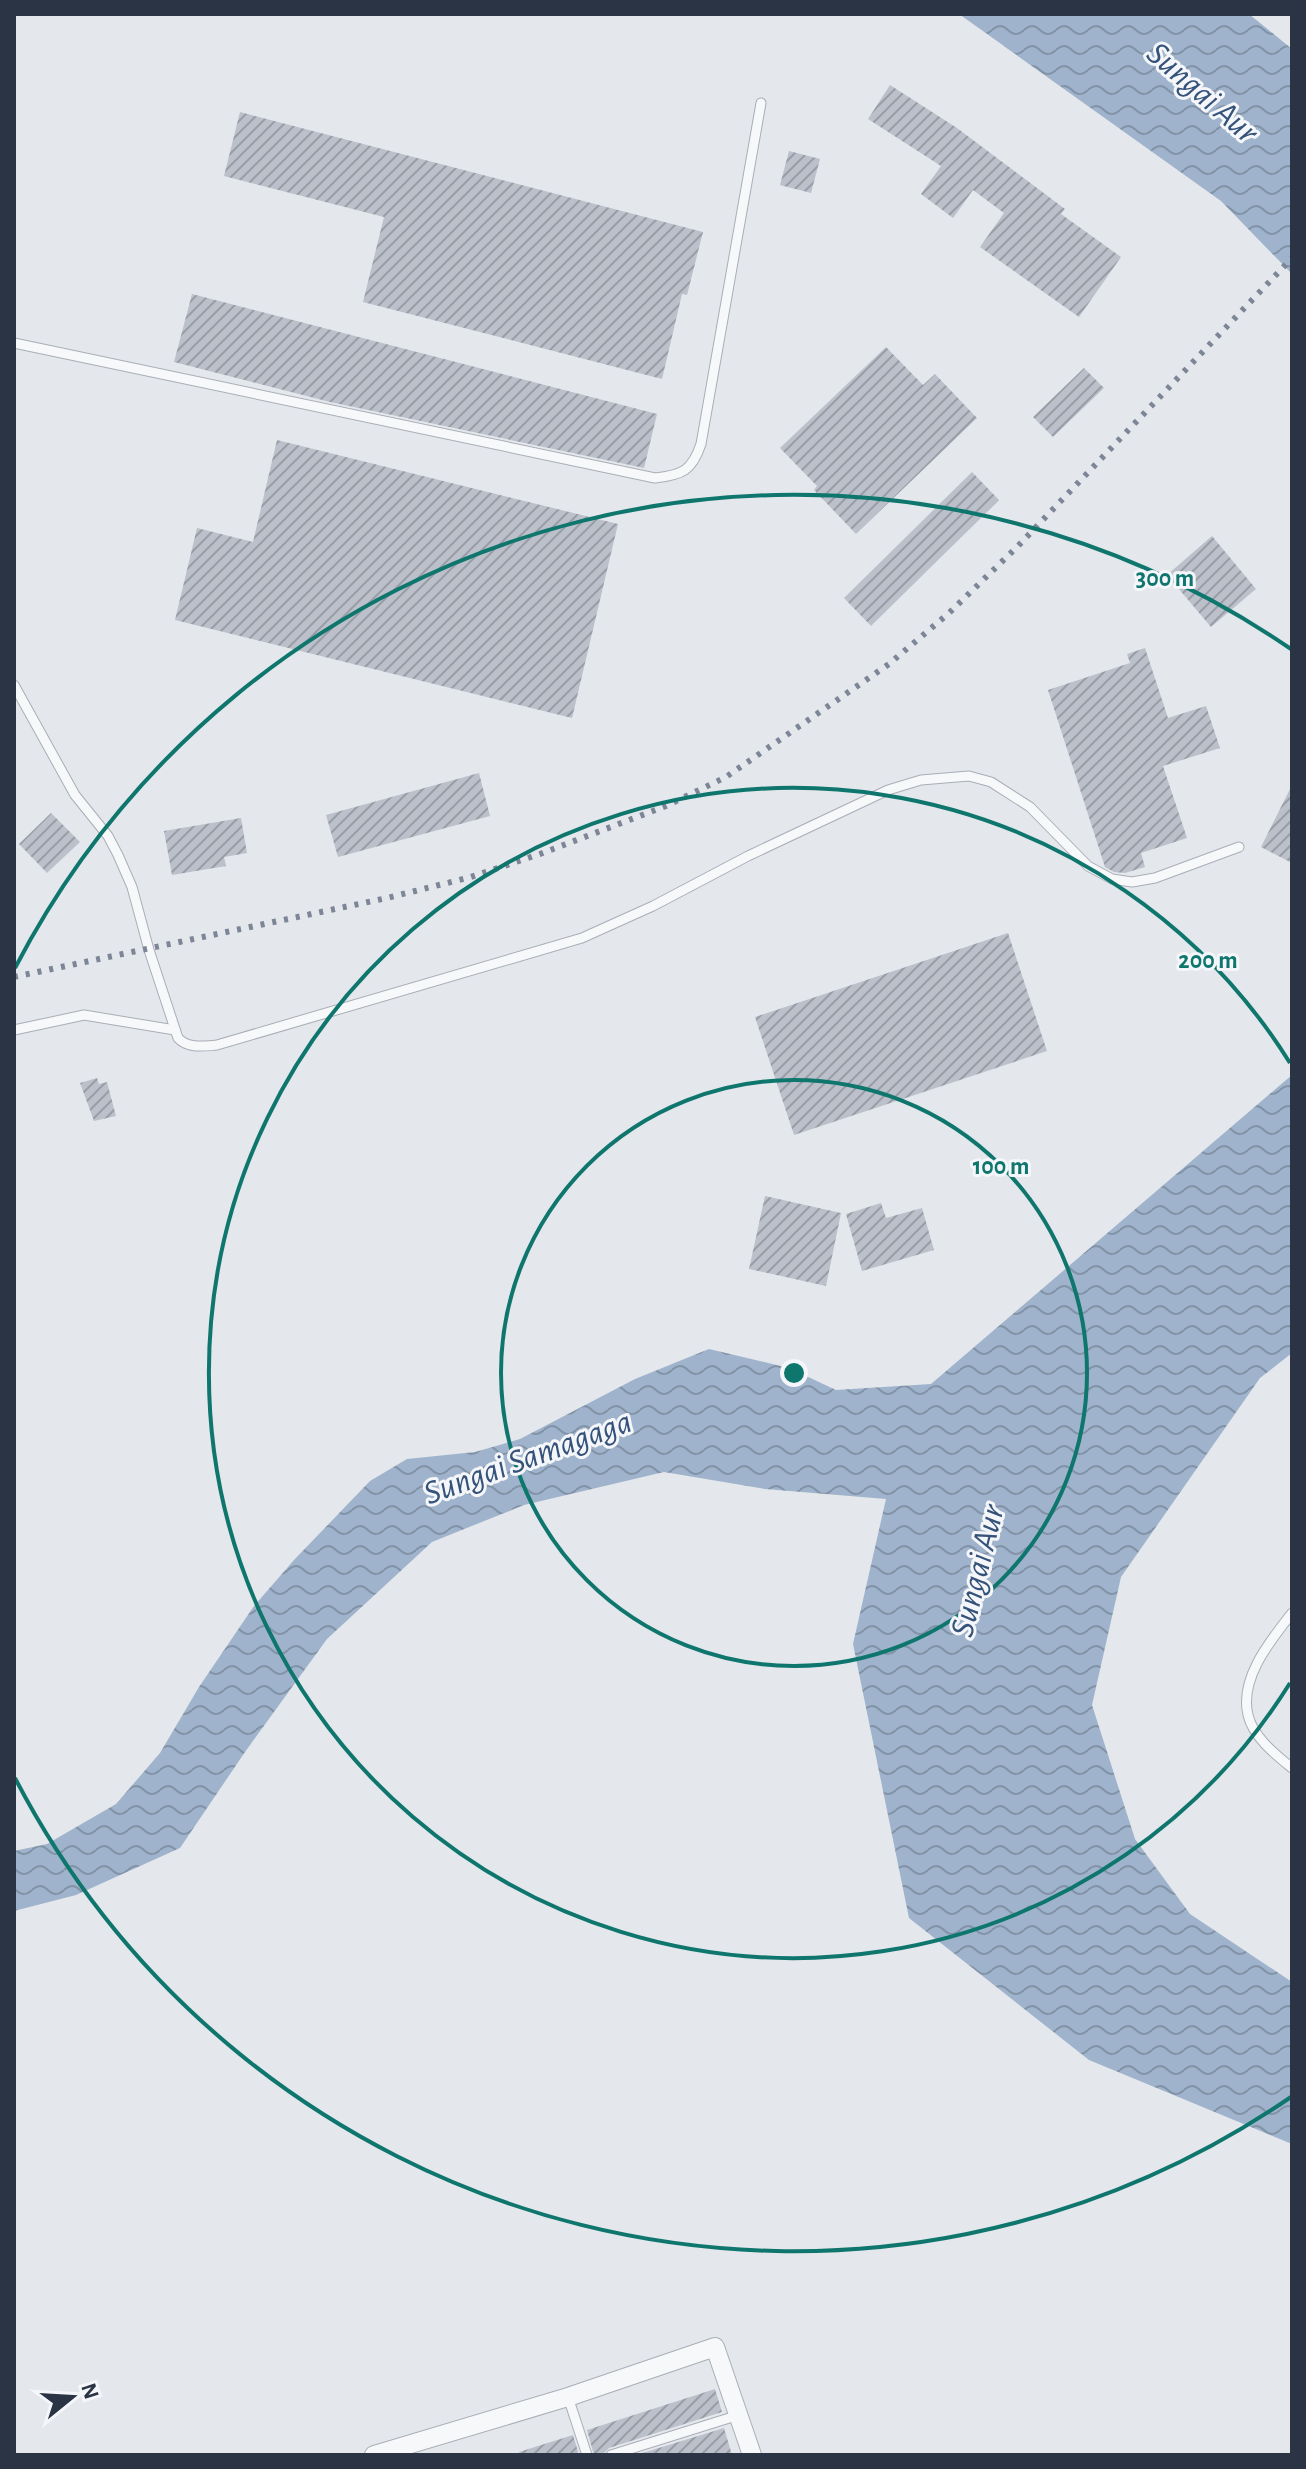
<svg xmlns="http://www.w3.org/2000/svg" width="1306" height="2469" font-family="'Alegreya Sans',sans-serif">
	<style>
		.water { fill: url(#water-waves) }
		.building { fill: url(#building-hatch) }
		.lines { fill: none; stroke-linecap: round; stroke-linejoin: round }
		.service-casing { stroke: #a9aeb7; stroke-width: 11 }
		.minor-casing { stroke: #a9aeb7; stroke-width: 20 }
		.service { stroke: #f7f8fa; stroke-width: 9 }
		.minor { stroke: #f7f8fa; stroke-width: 18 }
		.rail { stroke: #7d8696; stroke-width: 6; stroke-dasharray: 4 8; stroke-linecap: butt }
		.ring { fill: none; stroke: #0f766e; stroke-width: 4 }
		.labels { text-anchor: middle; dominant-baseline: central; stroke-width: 6; stroke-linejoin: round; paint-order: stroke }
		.water-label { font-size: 34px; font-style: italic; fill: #34527a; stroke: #f4f6f9 }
		.centre { fill: #0f766e; stroke: #f4f6f9; stroke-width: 4 }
		.ring-label { font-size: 24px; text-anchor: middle; font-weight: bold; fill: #0f766e; stroke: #f4f6f9; stroke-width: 6; stroke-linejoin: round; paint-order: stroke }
	</style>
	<defs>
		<pattern id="water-waves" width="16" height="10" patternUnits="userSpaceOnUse" patternTransform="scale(2)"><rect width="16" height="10" fill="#9fb4cc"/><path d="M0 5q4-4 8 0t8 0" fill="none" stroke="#8293a7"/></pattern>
		<pattern id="building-hatch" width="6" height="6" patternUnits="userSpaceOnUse" patternTransform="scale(2)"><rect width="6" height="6" fill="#bbc0ca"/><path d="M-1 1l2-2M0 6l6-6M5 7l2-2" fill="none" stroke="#989da6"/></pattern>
	</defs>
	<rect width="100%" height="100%" fill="#e4e7ec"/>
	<g class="water">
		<polygon points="959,14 1249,14 1292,49 1292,274 1221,201"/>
		<polygon points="1292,1075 1292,1353 1260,1378 1121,1577 1092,1705 1135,1839 1190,1914 1292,1982 1292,2144 1089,2060 909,1918 853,1644 886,1499 765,1489 664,1472 524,1505 432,1542 327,1639 245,1752 180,1848 76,1895 14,1911 14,1851 47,1844 116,1804 160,1753 199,1687 254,1606 294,1560 370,1481 407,1459 475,1452 520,1439 635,1379 709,1349 789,1368 836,1390 931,1384"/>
	</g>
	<g class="building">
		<polygon points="890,85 957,128 1065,209 1061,214 1121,257 1079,317 980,247 1004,213 973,190 953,218 921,194 941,166 868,119"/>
		<polygon points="240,112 703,232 687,295 682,294 662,379 363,302 384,217 224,176"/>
		<polygon points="789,151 820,159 811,193 780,185"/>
		<polygon points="192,294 657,414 644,468 330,402 174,362"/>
		<polygon points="886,347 923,385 935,374 977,418 856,534 814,490 817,486 780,448"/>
		<polygon points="1084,368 1104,388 1053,437 1033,417"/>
		<polygon points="277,440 618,524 572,718 175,620 197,528 253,542"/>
		<polygon points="972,472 999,500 871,626 844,598"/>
		<polygon points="1212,536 1256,589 1211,627 1167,575"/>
		<polygon points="1145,648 1168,718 1206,706 1220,748 1163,766 1187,838 1141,853 1145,867 1125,873 1114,872 1105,867 1048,690 1130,663 1127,654"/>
		<polygon points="479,773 490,816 338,857 326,815"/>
		<polygon points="1292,785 1292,863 1261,847"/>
		<polygon points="51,813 80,842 47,873 19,844"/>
		<polygon points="241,818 247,853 224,857 226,866 172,875 164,831"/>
		<polygon points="1008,933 1047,1051 794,1135 755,1017"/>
		<polygon points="97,1078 99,1084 107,1082 116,1116 94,1121 80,1083"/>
		<polygon points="765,1196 841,1213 826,1286 749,1269"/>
		<polygon points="881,1203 886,1218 922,1208 934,1250 862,1271 846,1214"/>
		<polygon points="715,2389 722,2412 609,2448 604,2453 594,2455 587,2430"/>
		<polygon points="724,2428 732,2455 636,2455"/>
		<polygon points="573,2435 579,2455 520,2455 519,2452"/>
	</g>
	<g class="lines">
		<defs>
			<g id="service">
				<path d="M14,343L655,478C682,475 692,471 701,444L761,103"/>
				<path d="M14,685L75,795L108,836L118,855L132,887L149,950L178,1038C188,1049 204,1046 217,1045L582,938L653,906L748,856L888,790L921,780L969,776L991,782L1030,807L1088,866L1112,879L1132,882L1155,878L1239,847"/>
				<polyline points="14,1030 84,1015 175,1030"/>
				<path d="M1292,1613C1271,1640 1239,1678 1248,1715C1253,1737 1276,1755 1292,1768"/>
				<polyline points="568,2397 587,2455"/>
				<polyline points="611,2455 739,2415"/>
			</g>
			<polyline id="minor" points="374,2455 568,2397 715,2347 752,2455"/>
		</defs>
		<use href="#service" class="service-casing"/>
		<use href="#minor" class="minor-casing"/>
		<use href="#service" class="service"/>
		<use href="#minor" class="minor"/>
		<polyline class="rail" points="14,977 387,898 471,877 540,854 666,806 726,777 889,664 949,613 1018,546 1292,258"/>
	</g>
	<g class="ring">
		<circle cx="794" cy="1373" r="293"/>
		<path d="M1290 1683A585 585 0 1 1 1290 1063"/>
		<path d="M1291 2097A878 878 0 0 1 15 1778M15 968A878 878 0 0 1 1291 649"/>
	</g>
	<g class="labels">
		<g class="water-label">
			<text transform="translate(1202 93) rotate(41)">Sungai Aur</text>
			<text transform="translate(528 1458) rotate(-20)">Sungai Samagaga</text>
			<text transform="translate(978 1571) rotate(-76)">Sungai Aur</text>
		</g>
	</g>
	<circle cx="794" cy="1373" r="12" class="centre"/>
	<g class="ring-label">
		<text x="1165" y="586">300 m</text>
		<text x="1208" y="968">200 m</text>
		<text x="1001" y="1174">100 m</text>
	</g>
	<rect width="1306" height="2469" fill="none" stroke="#2b3445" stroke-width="32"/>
	<g transform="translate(72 2397) rotate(72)" stroke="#f4f6f9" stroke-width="6" paint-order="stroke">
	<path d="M0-6L14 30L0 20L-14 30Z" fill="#2b3445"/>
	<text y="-12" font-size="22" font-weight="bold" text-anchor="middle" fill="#2b3445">N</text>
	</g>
</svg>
